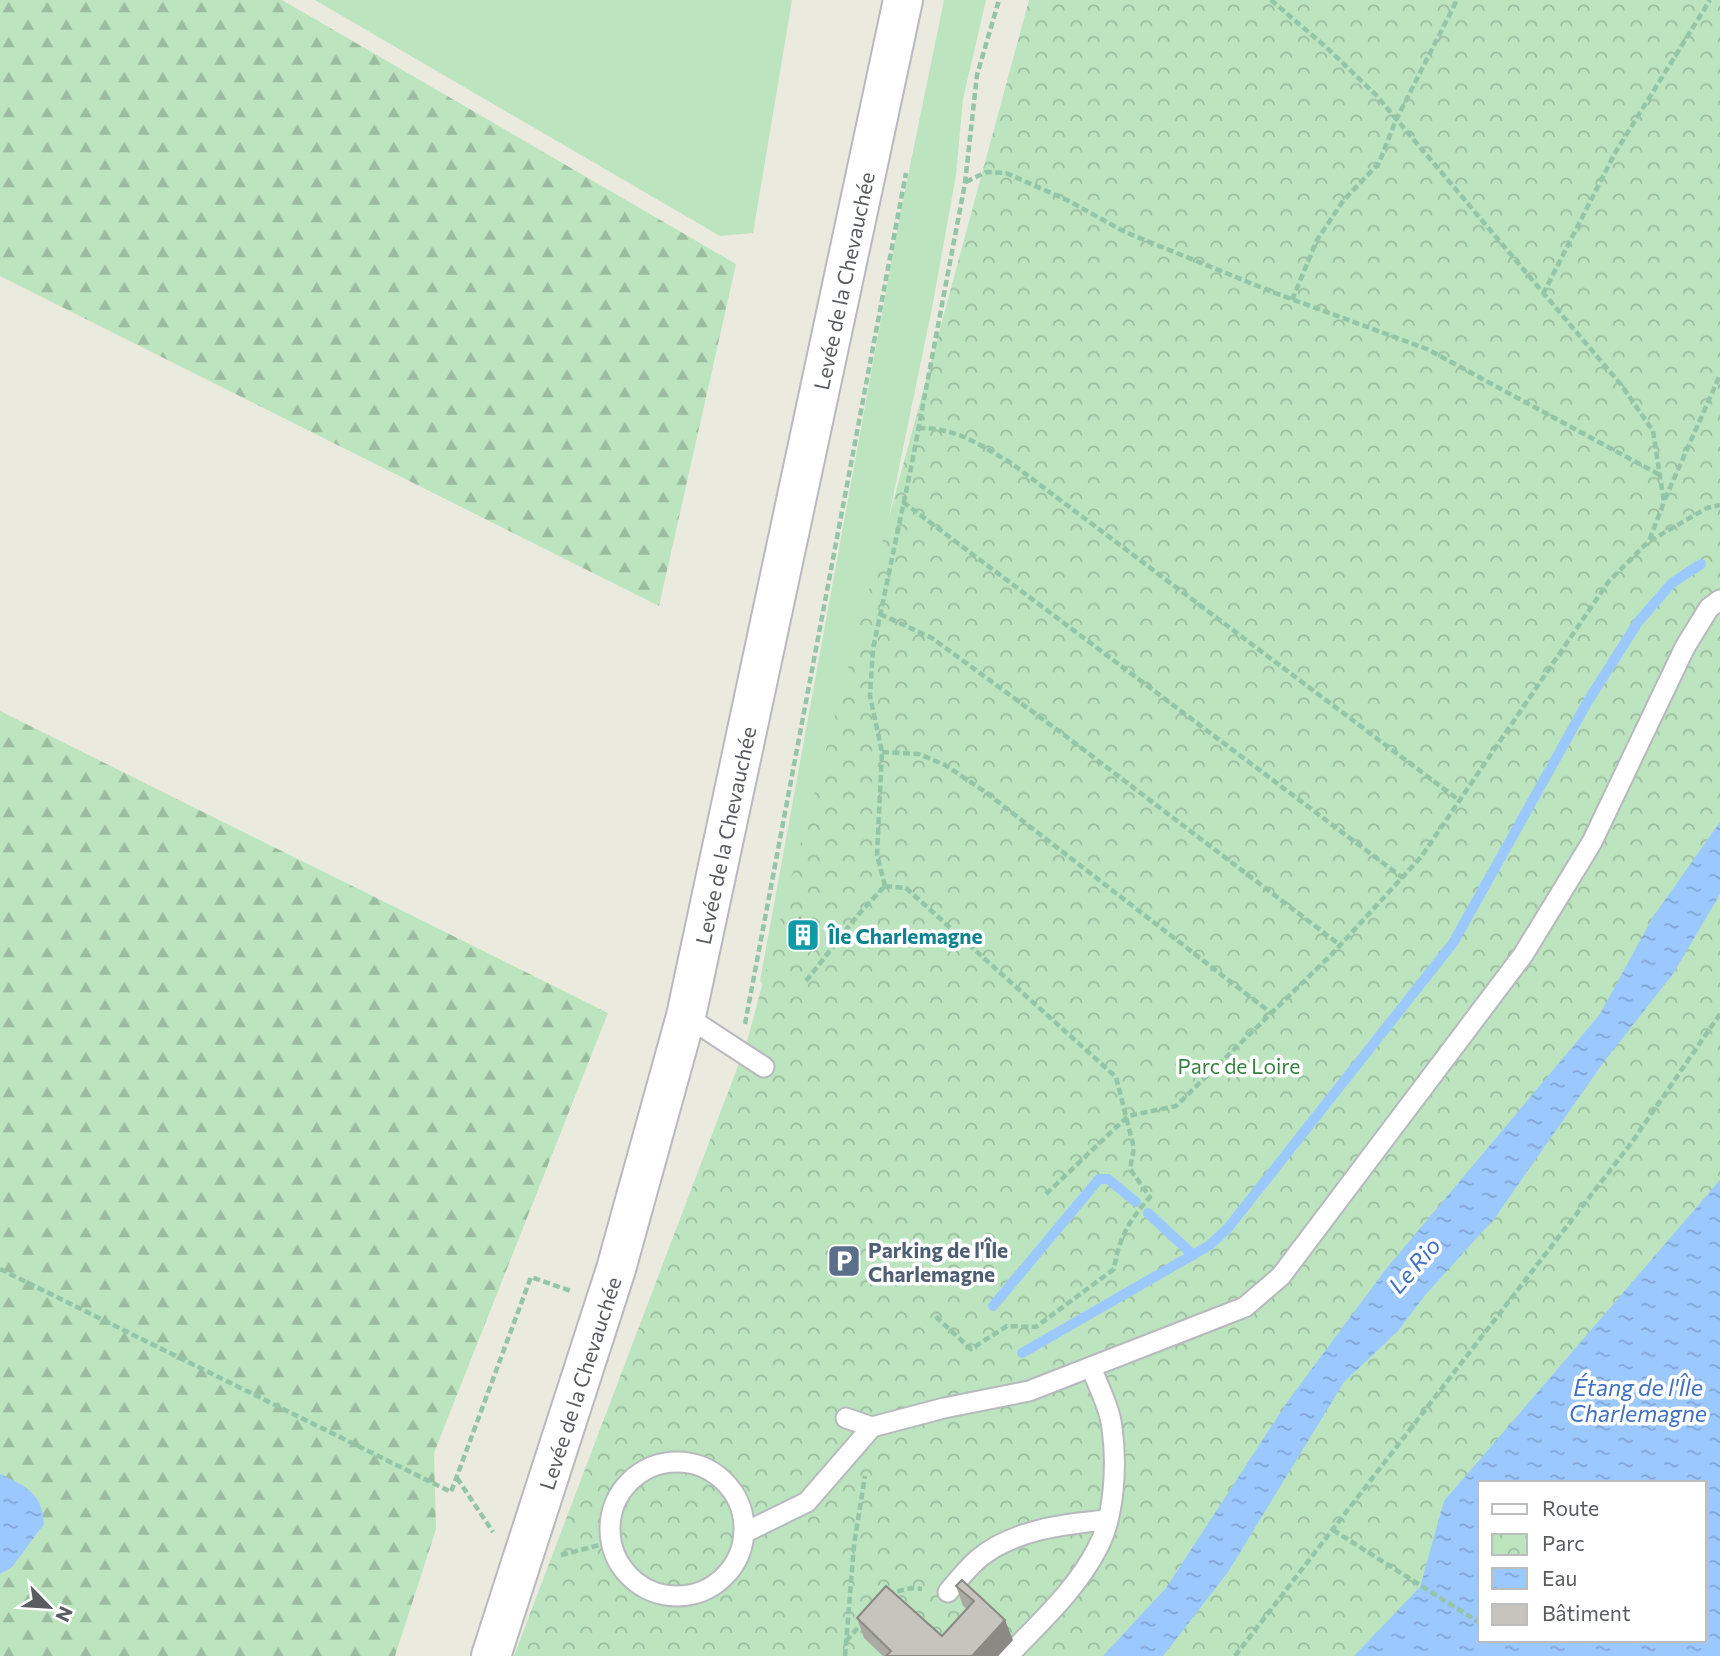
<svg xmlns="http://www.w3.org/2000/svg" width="1720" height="1656" font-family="Commissioner,sans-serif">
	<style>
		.green { fill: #bbe4bf }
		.forest { fill: url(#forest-firs) }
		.park { fill: url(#park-crowns); fill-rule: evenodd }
		.water { fill: url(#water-ripples); fill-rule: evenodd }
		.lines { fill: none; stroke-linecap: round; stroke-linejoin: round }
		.stream { stroke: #9bc8ff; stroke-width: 10 }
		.service-casing { stroke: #b7b9be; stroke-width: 23 }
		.tertiary-casing { stroke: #b7b9be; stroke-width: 42 }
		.path { stroke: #94c5a7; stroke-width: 4.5; stroke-dasharray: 7 3.5; stroke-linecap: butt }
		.service { stroke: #fff; stroke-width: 19 }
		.tertiary { stroke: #fff; stroke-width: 38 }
		.wall { fill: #aaa9a2 }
		.shaded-wall { fill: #8b8984 }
		.building { fill: #c6c4bc; stroke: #8b8984; stroke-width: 2 }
		.labels { text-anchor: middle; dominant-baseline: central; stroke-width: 7; stroke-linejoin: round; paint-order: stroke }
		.street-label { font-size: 21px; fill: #585b60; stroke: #fff }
		.culture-label { font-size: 21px; font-weight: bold; fill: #0d838f; stroke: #fff; text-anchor: start }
		.park-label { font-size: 21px; fill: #348340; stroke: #fff }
		.service-label { font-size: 21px; font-weight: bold; fill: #4e5e75; stroke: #fff; text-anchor: start }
		.water-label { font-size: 23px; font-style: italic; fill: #3f70c1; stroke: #fff }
	</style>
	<defs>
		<pattern id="forest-firs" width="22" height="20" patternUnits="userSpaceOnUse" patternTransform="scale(1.75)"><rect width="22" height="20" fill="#bbe4bf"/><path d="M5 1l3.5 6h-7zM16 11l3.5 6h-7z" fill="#9bbc9f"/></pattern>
		<pattern id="park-crowns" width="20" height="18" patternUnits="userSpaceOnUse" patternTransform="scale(1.75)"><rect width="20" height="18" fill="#bbe4bf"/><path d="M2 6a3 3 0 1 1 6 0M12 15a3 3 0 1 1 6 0" fill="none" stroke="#9bbc9f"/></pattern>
		<pattern id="water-ripples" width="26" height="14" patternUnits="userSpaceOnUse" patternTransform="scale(1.75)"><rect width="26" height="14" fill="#9bc8ff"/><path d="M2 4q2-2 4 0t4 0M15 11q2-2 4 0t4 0" fill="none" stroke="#81a5d2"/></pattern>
	</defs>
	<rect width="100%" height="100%" fill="#ebeadf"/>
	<g class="green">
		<polygon points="315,0 792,0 753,233 720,236"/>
		<polygon points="944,0 986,0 963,99 956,175 932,308 887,526 769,991 760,981 900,215"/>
	</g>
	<g class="forest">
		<polygon points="0,0 282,0 736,264 659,606 0,276"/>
		<polygon points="0,711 608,1013 434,1453 436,1529 395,1656 0,1656"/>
	</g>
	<path class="park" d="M1029,0H1720V1656H514L746,1045ZM1480,1483H1704V1640H1480Z"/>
	<g class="water">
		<polygon points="1720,822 1720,894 1673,974 1603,1063 1494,1219 1426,1294 1398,1331 1344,1382 1228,1572 1163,1656 1103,1656 1166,1588 1288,1401 1386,1269 1600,1014 1653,917"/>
		<path d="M1720,1180V1656H1354L1420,1587L1444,1501ZM1480,1483H1704V1640H1480Z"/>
		<path d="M0,1474C27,1487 42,1493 44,1524L12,1567L0,1574Z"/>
	</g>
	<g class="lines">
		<g class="stream">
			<polyline points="1148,1213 1193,1255"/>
			<polyline points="993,1306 1099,1179 1108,1179 1136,1202"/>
			<polyline points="1022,1353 1210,1245 1228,1228 1453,943 1588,701 1638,622 1672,583 1701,564"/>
		</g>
		<defs>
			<g id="service">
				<polyline points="686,1016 764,1067"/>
				<polyline points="846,1418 872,1427 944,1408 1029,1391 1245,1307 1281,1276 1523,955 1592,842 1685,647 1709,608 1720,600"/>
				<circle cx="677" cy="1529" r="67"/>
				<polyline points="744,1533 807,1502 872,1427"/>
				<path d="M948,1592C957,1581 967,1569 978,1559C1013,1530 1063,1524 1107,1520"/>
				<path d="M1008,1656C1039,1623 1076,1590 1097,1549C1115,1517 1117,1463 1112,1428C1110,1408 1098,1386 1091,1367"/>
			</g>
			<g id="tertiary">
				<path id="s1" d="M491,1656L616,1269L686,1016L903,0"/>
			</g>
		</defs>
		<use href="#service" class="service-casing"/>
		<use href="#tertiary" class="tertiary-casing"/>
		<g class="path">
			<polyline points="1271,0 1327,48 1376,95 1622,386 1653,431 1664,502 1649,541"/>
			<polyline points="966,182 986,172 1006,173 1067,200 1125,232 1275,293 1427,349 1660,475"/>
			<polyline points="1543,294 1615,153 1710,0"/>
			<polyline points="1292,300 1317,240 1343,201 1379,163 1396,120 1457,0"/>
			<path d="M918,428C958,428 978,444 1011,463L1460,801"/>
			<polyline points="1665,499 1720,375"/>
			<polyline points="903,502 1403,878"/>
			<polyline points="880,614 932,638 1063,734 1340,945"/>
			<polyline points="882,752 919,754 945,765 984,791 1271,1013"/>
			<polyline points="885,886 877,855 882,752 870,696 873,649 912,463 965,183 977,75 999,0"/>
			<path d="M885,886L906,888L1116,1077L1134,1148L1130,1169L1150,1197C1129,1221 1119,1237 1114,1269L1036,1327L1007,1326L971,1349L935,1316"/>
			<polyline points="806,981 858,915 885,886"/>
			<polyline points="745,1024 906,173"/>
			<polyline points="1046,1194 1128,1116 1176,1106 1332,954 1421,857 1609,581 1648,542 1707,508 1720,505"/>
			<polyline points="0,1269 451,1492 531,1277 571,1291"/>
			<polyline points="457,1478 493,1532"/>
			<polyline points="1333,1530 1480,1623"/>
			<polyline points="561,1555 611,1542"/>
			<polyline points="887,1594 911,1588 922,1589"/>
			<polyline points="846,1641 863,1622"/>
			<polyline points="845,1656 854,1545 865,1476"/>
			<polyline points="1235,1656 1632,1142 1720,1014"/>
		</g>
		<use href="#service" class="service"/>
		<use href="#tertiary" class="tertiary"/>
	</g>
	<g class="wall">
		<polygon points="792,927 812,935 804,944 794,934"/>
		<polygon points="962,1580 1013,1640 998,1656 883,1656 864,1638 857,1618 942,1636 967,1609 963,1606 956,1586"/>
	</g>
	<g class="shaded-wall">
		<polygon points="810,928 812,935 804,944 801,937"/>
		<polygon points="1005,1620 1013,1640 998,1656 972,1656"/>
	</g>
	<g class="building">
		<polygon points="800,918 810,928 801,937 792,927"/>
		<polygon points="962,1580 1005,1620 972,1656 886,1656 891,1651 857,1618 886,1586 942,1636 974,1601 956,1586"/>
	</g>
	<defs>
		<symbol id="building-square" viewBox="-11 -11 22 22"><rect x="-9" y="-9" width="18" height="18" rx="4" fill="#0f9aa8" stroke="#fff"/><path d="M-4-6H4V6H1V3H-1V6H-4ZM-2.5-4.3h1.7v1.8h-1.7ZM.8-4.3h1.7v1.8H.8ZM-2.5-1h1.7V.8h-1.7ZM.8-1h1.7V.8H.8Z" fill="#fff"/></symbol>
		<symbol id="parking-square" viewBox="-11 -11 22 22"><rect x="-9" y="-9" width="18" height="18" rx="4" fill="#5c6f8a" stroke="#fff"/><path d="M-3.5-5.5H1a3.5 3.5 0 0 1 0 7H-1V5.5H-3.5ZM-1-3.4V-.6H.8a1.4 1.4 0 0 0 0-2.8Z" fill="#fff"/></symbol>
	</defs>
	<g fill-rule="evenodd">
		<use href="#building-square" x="784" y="916" width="38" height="38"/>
		<use href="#parking-square" x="825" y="1242" width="38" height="38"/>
	</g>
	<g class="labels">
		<g class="street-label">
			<text stroke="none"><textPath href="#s1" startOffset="1421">Levée de la Chevauchée</textPath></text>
			<text stroke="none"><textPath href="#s1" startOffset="854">Levée de la Chevauchée</textPath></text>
			<text stroke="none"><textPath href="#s1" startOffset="287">Levée de la Chevauchée</textPath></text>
		</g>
		<g class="culture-label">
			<text x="828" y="935">Île Charlemagne</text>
		</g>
		<g class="park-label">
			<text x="1239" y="1065">Parc de Loire</text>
		</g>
		<g class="service-label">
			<text x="868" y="1249">Parking de l'Île<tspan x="868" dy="24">Charlemagne</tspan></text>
		</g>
		<g class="water-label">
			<text transform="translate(1414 1265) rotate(-49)">Le Rio</text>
			<text x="1638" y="1387">Étang de l'Île<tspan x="1638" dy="26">Charlemagne</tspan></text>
		</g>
	</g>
	<rect x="1478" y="1481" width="228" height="161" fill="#ffffff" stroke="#bcbdbf" stroke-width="2"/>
	<rect x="1492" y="1504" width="35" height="10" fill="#ffffff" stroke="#bcbdbf" stroke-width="2"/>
	<text x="1542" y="1516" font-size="21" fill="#585b60">Route</text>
	<rect x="1492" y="1534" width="35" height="21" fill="url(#park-crowns)" stroke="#bcbdbf" stroke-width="2"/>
	<text x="1542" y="1551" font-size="21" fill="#585b60">Parc</text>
	<rect x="1492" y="1568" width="35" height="21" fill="url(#water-ripples)" stroke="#bcbdbf" stroke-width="2"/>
	<text x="1542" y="1586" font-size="21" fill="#585b60">Eau</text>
	<rect x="1492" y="1604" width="35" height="21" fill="#c6c4bc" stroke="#bcbdbf" stroke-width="2"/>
	<text x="1542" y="1621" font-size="21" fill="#585b60">Bâtiment</text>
	<g transform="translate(49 1607) rotate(115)" stroke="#ffffff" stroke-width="5" paint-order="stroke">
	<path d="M0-5L12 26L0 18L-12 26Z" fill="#585b60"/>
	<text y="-10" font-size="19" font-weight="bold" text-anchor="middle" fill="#585b60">N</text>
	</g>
</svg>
